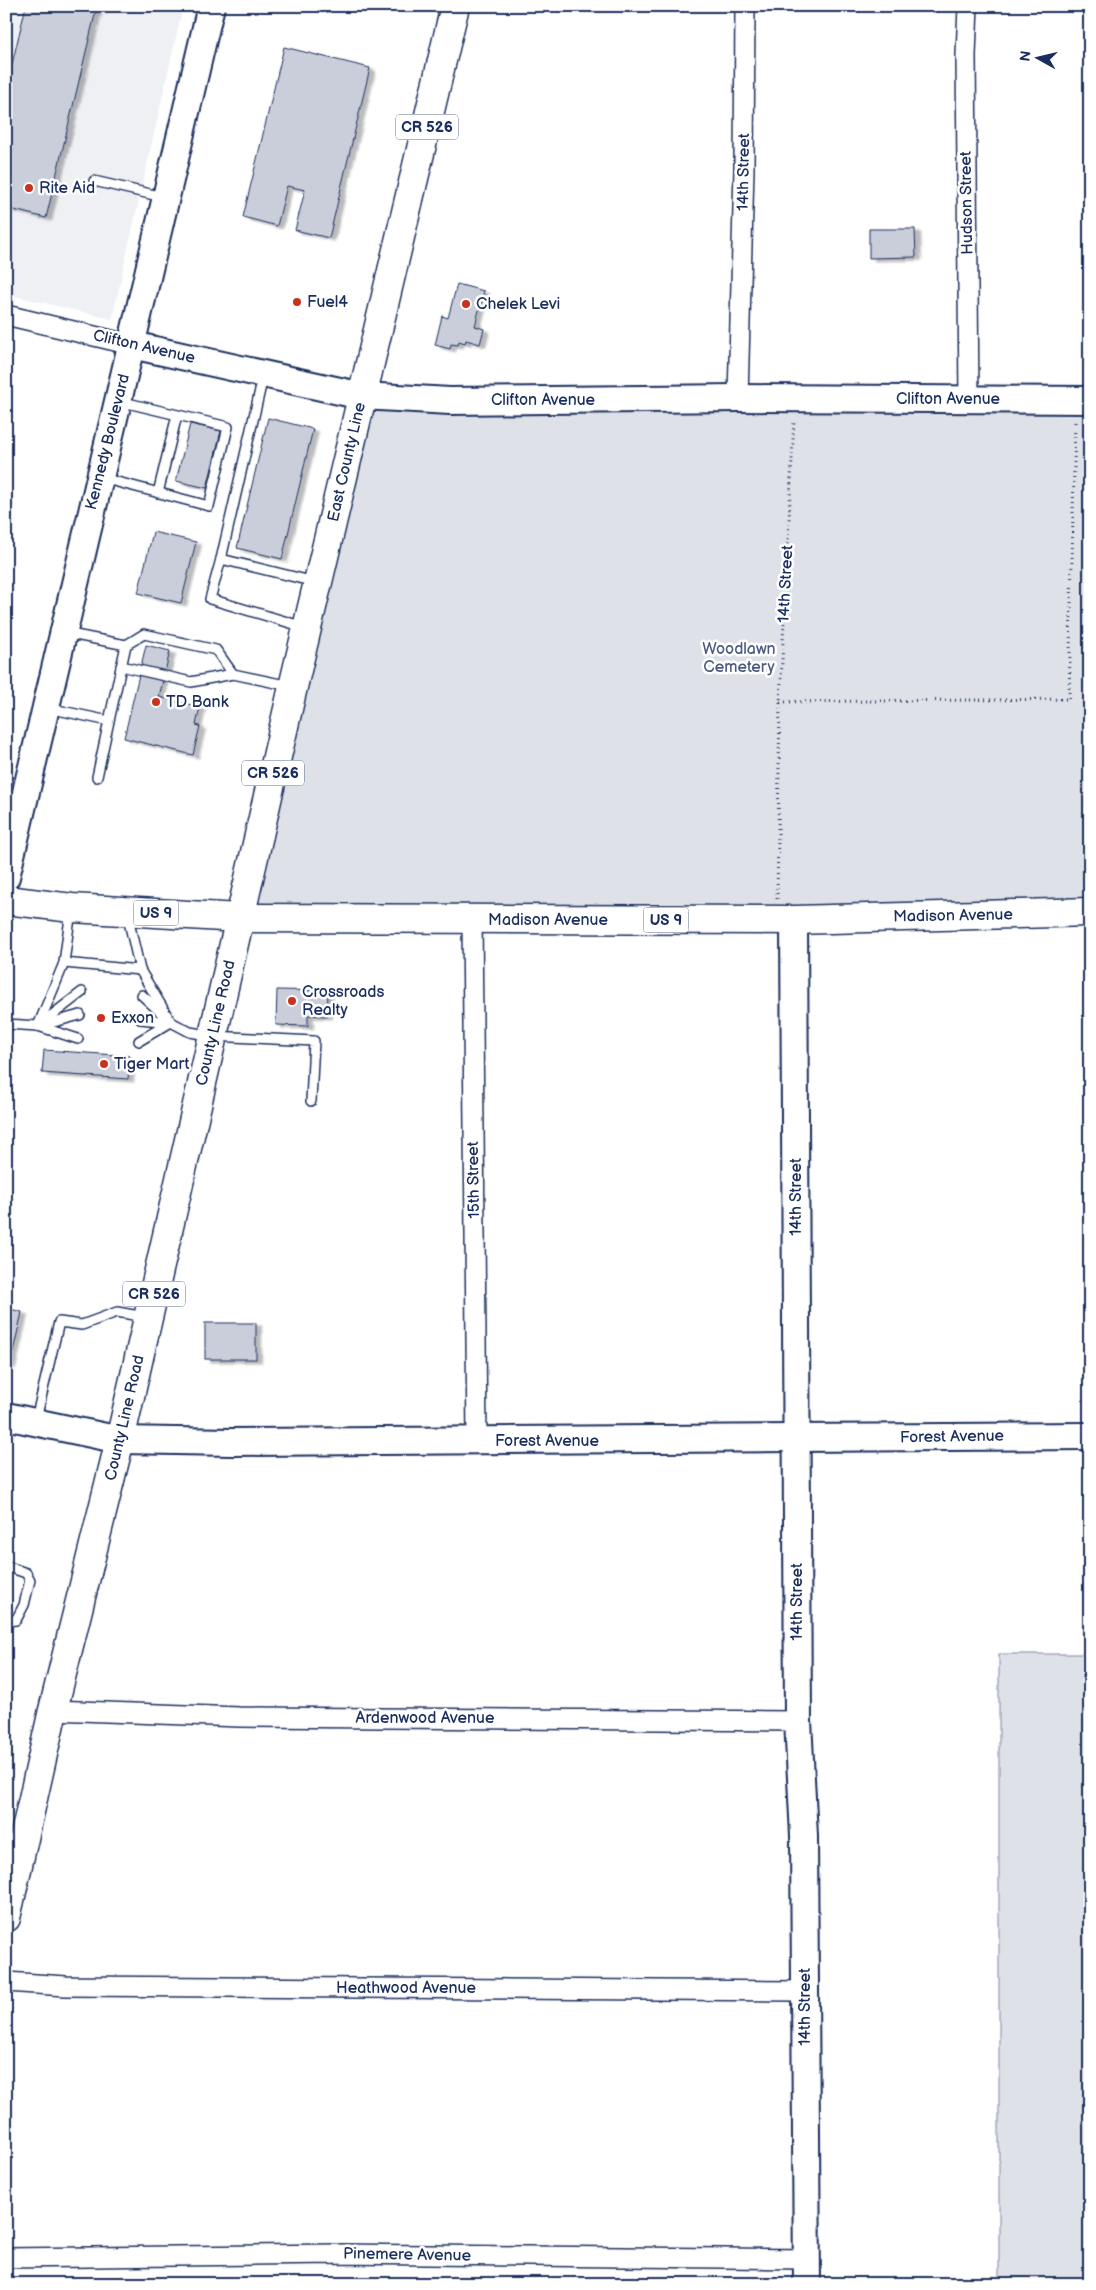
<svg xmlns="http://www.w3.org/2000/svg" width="1096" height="2290" font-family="'Balsamiq Sans',sans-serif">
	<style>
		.built { fill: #eff0f4 }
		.green { fill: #dee1e7; stroke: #7c88a2 }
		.building { fill: #caceda; stroke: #1b2f5e; filter: url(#shadow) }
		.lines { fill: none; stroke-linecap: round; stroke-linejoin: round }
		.lane-casing { stroke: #1b2f5e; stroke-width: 12 }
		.street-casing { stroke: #1b2f5e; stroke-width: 22 }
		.secondary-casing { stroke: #1b2f5e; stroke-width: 30 }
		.primary-casing { stroke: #1b2f5e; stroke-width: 31 }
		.highway-casing { stroke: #1b2f5e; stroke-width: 31 }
		.path { stroke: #1b2f5e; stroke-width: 3; stroke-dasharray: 1 4; stroke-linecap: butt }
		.lane { stroke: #fff; stroke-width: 9 }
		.street { stroke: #fff; stroke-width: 19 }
		.secondary { stroke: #fff; stroke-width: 26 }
		.primary { stroke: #fff; stroke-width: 28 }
		.highway { stroke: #fff; stroke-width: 28 }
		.poi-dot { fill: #c8321e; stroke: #fff; stroke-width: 2 }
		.labels { text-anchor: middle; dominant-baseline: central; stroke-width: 5; stroke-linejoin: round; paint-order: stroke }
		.shield { fill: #fff; stroke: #5f6d8e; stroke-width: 1 }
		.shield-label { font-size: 15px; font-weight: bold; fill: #1b2f5e }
		.street-label { font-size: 16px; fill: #1b2f5e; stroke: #fff }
		.poi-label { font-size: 16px; fill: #1b2f5e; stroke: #fff; text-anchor: start }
		.park-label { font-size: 16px; fill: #4c5c80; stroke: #fff }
	</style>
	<defs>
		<filter id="shadow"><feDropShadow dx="5.5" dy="3" stdDeviation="1" flood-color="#0004"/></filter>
	</defs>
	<rect width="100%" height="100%" fill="#fff"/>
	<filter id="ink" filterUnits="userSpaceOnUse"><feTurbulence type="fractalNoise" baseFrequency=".02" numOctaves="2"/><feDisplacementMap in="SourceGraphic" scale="10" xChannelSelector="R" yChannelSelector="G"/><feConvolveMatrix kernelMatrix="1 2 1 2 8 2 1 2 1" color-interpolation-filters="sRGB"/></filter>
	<g filter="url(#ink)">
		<polygon class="built" points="6,6 183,6 112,319 6,294"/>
		<g class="green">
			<polygon points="362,396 1090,400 1090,912 239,918"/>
			<rect x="999" y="1654" width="91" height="630"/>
		</g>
		<g class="building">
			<polygon points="26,6 97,6 46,218 6,208 6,89"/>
			<polygon points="284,47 370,68 329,238 295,230 305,190 287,186 277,226 243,217"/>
			<polygon points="869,229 915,229 916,257 869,258"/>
			<polygon points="457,284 484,291 475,326 484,329 480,344 466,340 465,343 459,341 458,345 451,344 450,349 435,345 442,316 448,318"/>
			<polygon points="268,418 313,429 282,559 237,548"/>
			<polygon points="190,424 221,431 207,488 176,481"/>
			<polygon points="153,532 196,542 181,603 138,593"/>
			<polygon points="146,645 170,651 159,697 200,707 196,725 200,726 193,755 124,738"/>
			<polygon points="277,990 328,991 327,1016 308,1015 308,1026 276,1025"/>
			<polygon points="44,1050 130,1056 128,1079 42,1073"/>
			<polygon points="6,1308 22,1312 10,1365 6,1365"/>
			<rect x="205" y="1323" width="51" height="36"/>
		</g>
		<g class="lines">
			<defs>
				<g id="lane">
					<polyline points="94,181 163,197"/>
					<polyline points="102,478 209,506 228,427 119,401"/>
					<polyline points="158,493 177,415"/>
					<polyline points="221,559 263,377"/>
					<polyline points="304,627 210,599 221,559 315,582"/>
					<polyline points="65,633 126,645"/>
					<polyline points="121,666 191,682 233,674 290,686"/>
					<polyline points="48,708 109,721 97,777"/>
					<polyline points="109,721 126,645 144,634 216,650 233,674"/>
					<polyline points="127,913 140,970 171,1022"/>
					<polyline points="64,963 140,970"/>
					<polyline points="140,1019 171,1022 190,1032 213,1036 314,1041 311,1101"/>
					<polyline points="6,1024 38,1026 78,1039"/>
					<polyline points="43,1025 80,1015"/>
					<polyline points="38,1026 64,963 71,910"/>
					<polyline points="38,1026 82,992"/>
					<polyline points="139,1041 171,1022 142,995"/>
					<polyline points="36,1419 59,1322 82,1325 117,1312 145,1317"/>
					<polyline points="6,1566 26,1573 30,1580 24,1605 16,1620 6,1621"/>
				</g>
				<g id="street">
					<polyline points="968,6 966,55 969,400"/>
					<polyline points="6,315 132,345"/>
					<polyline points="738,398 744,169 745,6"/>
					<polyline points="472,920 477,1441"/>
					<polyline points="53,1710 239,1717 798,1721"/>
					<polyline points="6,1982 66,1986 805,1991"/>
					<polyline points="6,2258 339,2254 807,2259"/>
				</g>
				<g id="secondary">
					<polyline points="132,345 362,396 450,401 738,398 1090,400"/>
					<polyline points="6,877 211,6"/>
					<polyline points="794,920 798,1721 804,1836 807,2284"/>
					<polyline points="6,1416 120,1440 231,1442 1090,1436"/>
				</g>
				<polyline id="primary" points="6,1918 53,1710 120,1440 293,687 455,6"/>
				<polyline id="highway" points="6,900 72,908 239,918 794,920 1090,912"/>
			</defs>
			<use href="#lane" class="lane-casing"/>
			<use href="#street" class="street-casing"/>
			<use href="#secondary" class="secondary-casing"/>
			<use href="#primary" class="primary-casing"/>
			<use href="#highway" class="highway-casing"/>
			<g class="path">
				<polyline points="780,702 1069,699 1075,421"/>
				<polyline points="777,899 780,702 794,420"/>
			</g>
			<use href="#lane" class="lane"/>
			<use href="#street" class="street"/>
			<use href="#secondary" class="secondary"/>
			<use href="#primary" class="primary"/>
			<use href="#highway" class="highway"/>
		</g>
	</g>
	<g class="poi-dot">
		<circle cx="29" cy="188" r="5"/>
		<circle cx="297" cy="302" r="5"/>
		<circle cx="466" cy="304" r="5"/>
		<circle cx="156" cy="702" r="5"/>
		<circle cx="292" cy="1001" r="5"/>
		<circle cx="101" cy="1018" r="5"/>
		<circle cx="104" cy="1064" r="5"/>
	</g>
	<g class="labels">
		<g class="shield">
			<rect x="396" y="114.5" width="62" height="25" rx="4"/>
			<rect x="242" y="760.5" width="62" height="25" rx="4"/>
			<rect x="133.5" y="900.5" width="45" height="25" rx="4"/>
			<rect x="643.5" y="907.5" width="45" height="25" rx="4"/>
			<rect x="123" y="1281.5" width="62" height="25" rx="4"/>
		</g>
		<g class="shield-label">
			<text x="427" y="127">CR 526</text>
			<text x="273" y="773">CR 526</text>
			<text x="156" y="913">US 9</text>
			<text x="666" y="920">US 9</text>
			<text x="154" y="1294">CR 526</text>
		</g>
		<g class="street-label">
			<text transform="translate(744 172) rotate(-89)">14th Street</text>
			<text transform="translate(967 203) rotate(-91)">Hudson Street</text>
			<text transform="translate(144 347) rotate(13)">Clifton Avenue</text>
			<text x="948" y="399">Clifton Avenue</text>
			<text x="543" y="400">Clifton Avenue</text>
			<text transform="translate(108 442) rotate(-76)">Kennedy Boulevard</text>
			<text transform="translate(347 462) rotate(-77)">East County Line</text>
			<text transform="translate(786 584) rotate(-87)">14th Street</text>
			<text transform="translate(953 916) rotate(-1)">Madison Avenue</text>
			<text x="548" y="920">Madison Avenue</text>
			<text transform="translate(216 1023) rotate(-77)">County Line Road</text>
			<text transform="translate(474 1180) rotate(-91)">15th Street</text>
			<text transform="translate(796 1197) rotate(-90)">14th Street</text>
			<text transform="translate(125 1418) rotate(-77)">County Line Road</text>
			<text transform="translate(952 1437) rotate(-1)">Forest Avenue</text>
			<text x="547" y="1441">Forest Avenue</text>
			<text transform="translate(797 1602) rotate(-90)">14th Street</text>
			<text x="425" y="1718">Ardenwood Avenue</text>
			<text x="406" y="1988">Heathwood Avenue</text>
			<text transform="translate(805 2007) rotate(-90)">14th Street</text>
			<text transform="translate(407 2255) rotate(1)">Pinemere Avenue</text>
		</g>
		<g class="poi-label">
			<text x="39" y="188">Rite Aid</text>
			<text x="307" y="302">Fuel4</text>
			<text x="476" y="304">Chelek Levi</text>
			<text x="166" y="702">TD Bank</text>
			<text x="302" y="992">Crossroads<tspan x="302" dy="18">Realty</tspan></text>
			<text x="111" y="1018">Exxon</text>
			<text x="114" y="1064">Tiger Mart</text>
		</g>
		<g class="park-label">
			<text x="739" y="649">Woodlawn<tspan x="739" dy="18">Cemetery</tspan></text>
		</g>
	</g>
	<rect width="1096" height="2290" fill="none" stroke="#fff" stroke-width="25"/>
	<rect x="12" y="12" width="1071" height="2265" fill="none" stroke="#1b2f5e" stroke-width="2" filter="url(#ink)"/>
	<g transform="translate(1038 58) rotate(278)" stroke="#ffffff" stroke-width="4" paint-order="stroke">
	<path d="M0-4L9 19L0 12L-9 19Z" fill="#1b2f5e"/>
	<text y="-8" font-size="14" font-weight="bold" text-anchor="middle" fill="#1b2f5e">N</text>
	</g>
</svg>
